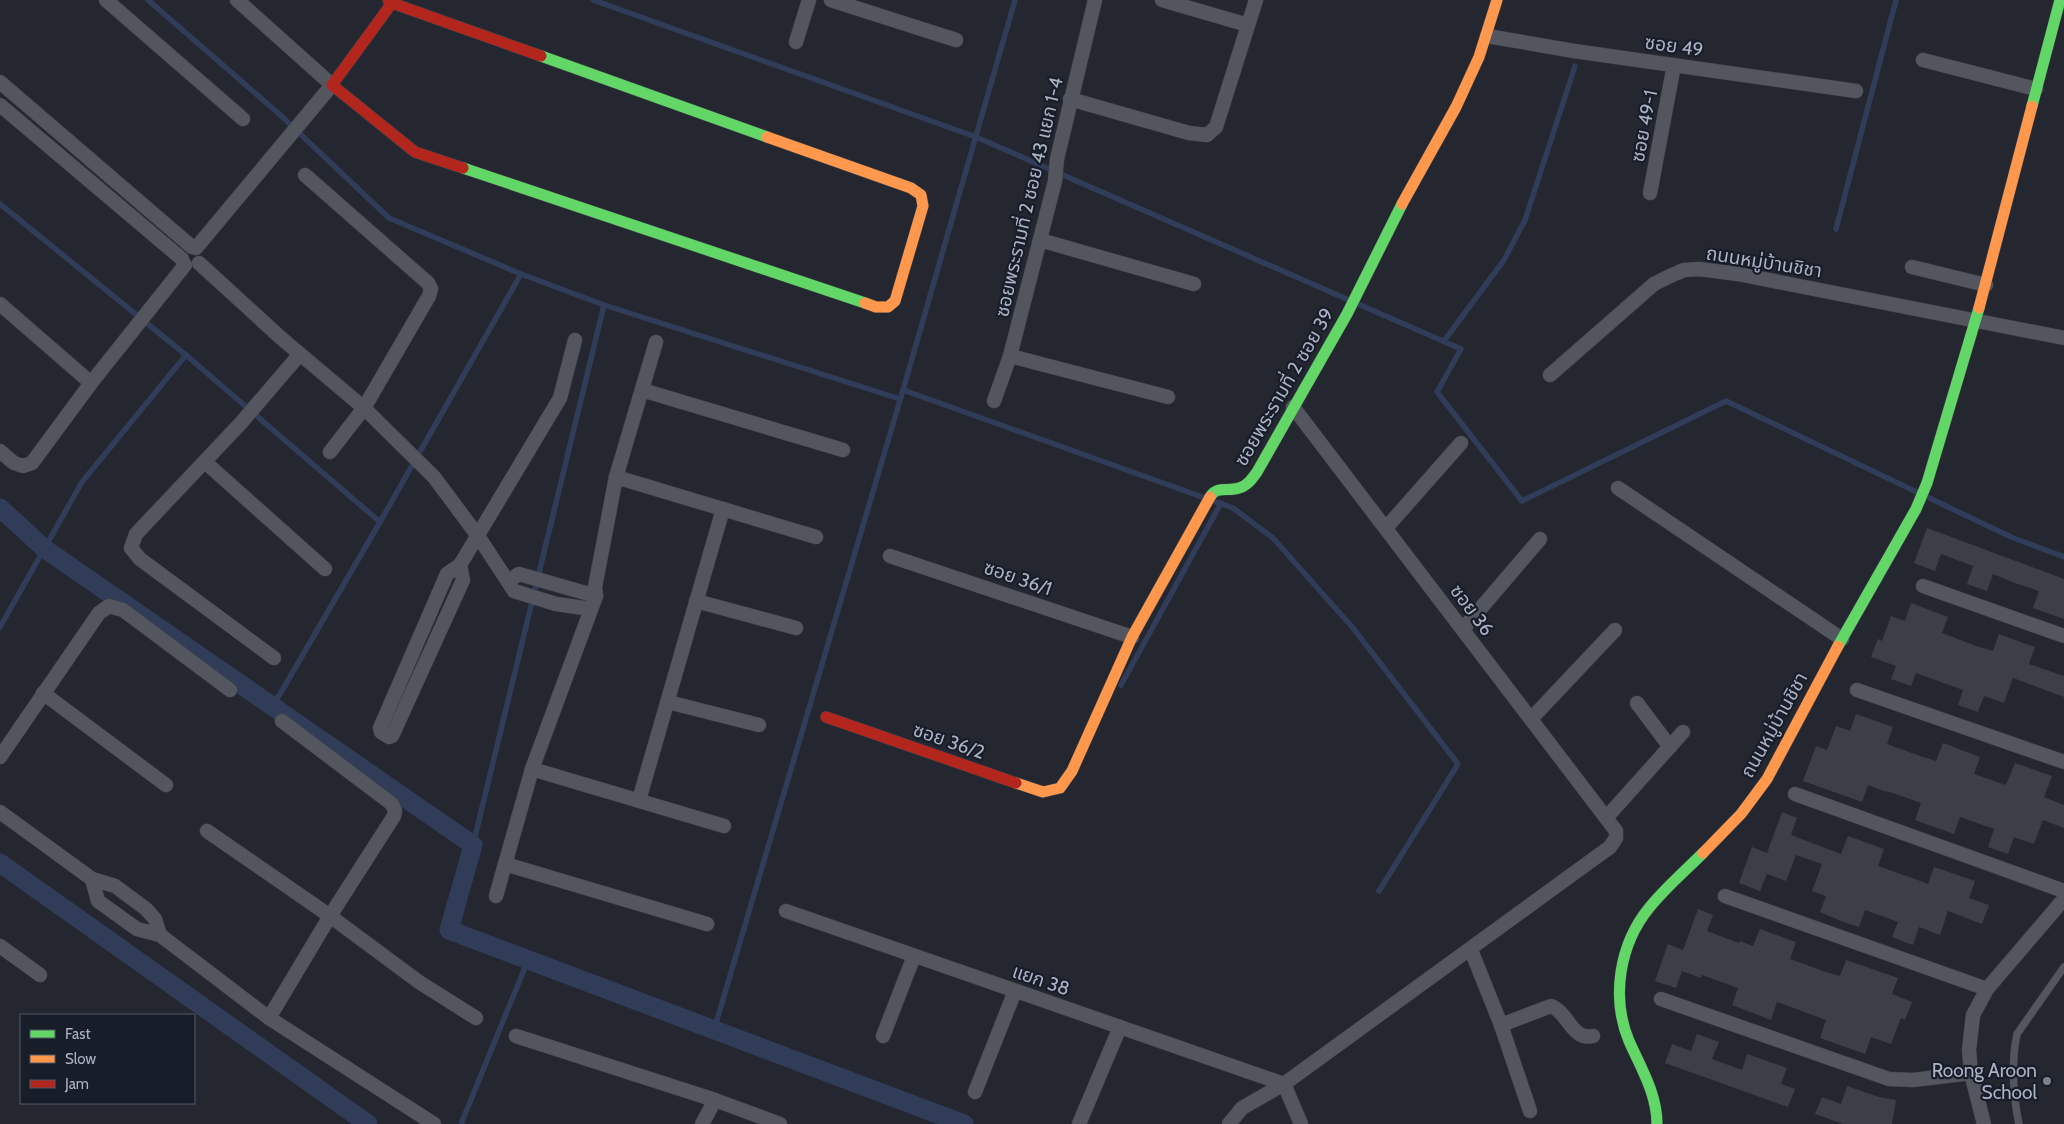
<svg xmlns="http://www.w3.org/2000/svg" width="2064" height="1124" font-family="Cabin,'Noto Sans Thai',sans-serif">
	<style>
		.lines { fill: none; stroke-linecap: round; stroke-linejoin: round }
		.stream { stroke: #313c59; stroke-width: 5.5 }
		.canal { stroke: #313c59; stroke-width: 19 }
		.building { fill: #3c3f47 }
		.lane-casing { stroke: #404249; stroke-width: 8 }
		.street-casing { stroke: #404249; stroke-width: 15 }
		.fast-casing { stroke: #404249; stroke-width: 12 }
		.slow-casing { stroke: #404249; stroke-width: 12 }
		.jam-casing { stroke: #404249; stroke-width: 12 }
		.lane { stroke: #53565f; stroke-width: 7 }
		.street { stroke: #53565f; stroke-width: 14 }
		.fast { stroke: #63d668; stroke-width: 11 }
		.slow { stroke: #ff974d; stroke-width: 11 }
		.jam { stroke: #b3261e; stroke-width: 11 }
		.poi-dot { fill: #7c8190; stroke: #181d2a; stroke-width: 2 }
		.labels { text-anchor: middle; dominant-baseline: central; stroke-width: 4.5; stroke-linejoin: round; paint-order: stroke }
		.street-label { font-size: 19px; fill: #acb2c3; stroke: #181d2a }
		.poi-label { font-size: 19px; fill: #acb2c3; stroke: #181d2a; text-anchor: end }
	</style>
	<rect width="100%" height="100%" fill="#242730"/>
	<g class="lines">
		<g class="stream">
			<polyline points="148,0 278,113 389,218 521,274 604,305 900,399"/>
			<polyline points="593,0 976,137 1461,349 1437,392 1522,501 1726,401 2011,537 2064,557"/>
			<polyline points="0,204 186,355"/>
			<polyline points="1836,229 1896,0"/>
			<polyline points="1444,341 1504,260 1525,220 1575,66"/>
			<polyline points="903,390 1233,508 1273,538 1353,628 1458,764 1379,891"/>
			<polyline points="0,627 82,482 186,355 380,522"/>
			<polyline points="1121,685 1221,503"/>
			<polyline points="273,706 380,522 521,274"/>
			<polyline points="473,845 604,305"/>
			<polyline points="714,1030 903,390 1015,0"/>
			<polyline points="461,1124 528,960"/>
		</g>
		<g class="canal">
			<polyline points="0,508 45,549 473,845 449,930 964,1124"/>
			<polyline points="0,863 368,1124"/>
		</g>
	</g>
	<g class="building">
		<polygon points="1927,528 2064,579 2064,619 2033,608 2039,591 2012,582 1993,574 1987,591 1967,584 1973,566 1941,554 1935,571 1914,563"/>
		<polygon points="1911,603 1948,617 1942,633 1979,647 1993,651 1999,634 2035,647 2029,664 2064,676 2064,697 2013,678 2004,703 1984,696 1978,712 1958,705 1963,690 1916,673 1911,686 1891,679 1896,666 1871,657 1878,639 1882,641 1891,616 1905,621"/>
		<polygon points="1856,714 1893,727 1887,744 1923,757 1936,761 1943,743 1980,757 1974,774 2006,785 2015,763 2052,776 2044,797 2064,805 2064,828 2043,820 2034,844 2014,837 2008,854 1988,847 1994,829 1960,817 1954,834 1915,820 1921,803 1887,791 1887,792 1868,785 1862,802 1803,781 1816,746 1827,750 1836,726 1850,731"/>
		<polygon points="1782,812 1797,818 1791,835 1841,854 1848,836 1884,849 1878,866 1915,879 1928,884 1934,867 1975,881 1969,898 1989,905 1982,924 1948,911 1940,935 1919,927 1913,945 1892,937 1898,922 1865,910 1859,927 1841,921 1820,912 1826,896 1812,891 1822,864 1796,855 1786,881 1767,874 1760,891 1739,883 1752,847 1767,853"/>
		<polygon points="1698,909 1713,915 1707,931 1739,943 1740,941 1753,946 1760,929 1796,942 1790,959 1826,972 1840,976 1846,960 1898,978 1892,994 1912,1002 1905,1020 1901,1018 1891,1044 1871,1037 1865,1054 1820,1038 1826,1020 1777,1002 1771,1020 1732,1005 1738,988 1702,975 1701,978 1682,971 1676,988 1655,981 1668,944 1683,950"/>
		<polygon points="1697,1034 1719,1042 1712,1059 1742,1070 1747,1054 1787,1068 1781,1084 1795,1089 1788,1107 1665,1063 1672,1044 1691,1051"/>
		<polygon points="1847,1086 1879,1097 1896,1100 1892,1124 1843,1124 1815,1114 1822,1097 1841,1104"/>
	</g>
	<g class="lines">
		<defs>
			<path id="lane" d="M2019,1124C2013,1096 2011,1062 2017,1034L2064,967"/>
			<g id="street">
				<polyline points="106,0 243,119"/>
				<polyline points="831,0 956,40"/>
				<polyline points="1162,0 1248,25"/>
				<polyline points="1487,36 1574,51 1856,91"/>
				<polyline points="796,42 809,0"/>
				<polyline points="1923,60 2036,89"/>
				<polyline points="0,82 192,247"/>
				<polyline points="1070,99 1189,133 1207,135 1216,127 1256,0"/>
				<polyline points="0,105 182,259"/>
				<polyline points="305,175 428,283 431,289 429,296 364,408 330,452"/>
				<polyline points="1650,193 1674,65"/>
				<polyline points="1040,240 1194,284"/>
				<polyline points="196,248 332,85 237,0"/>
				<polyline points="199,263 281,338 364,408 434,477 478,536 514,591 556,604 591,609"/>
				<polyline points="1912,267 1986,285"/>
				<polyline points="0,304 91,383"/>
				<polyline points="1010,356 1168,397"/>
				<polyline points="1550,375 1654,284 1670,276 1684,270 1699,269 1738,274 2064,338"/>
				<polyline points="642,390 843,450"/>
				<polyline points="994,401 1010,356 1055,181 1057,159 1095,0"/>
				<polyline points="0,451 14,463 23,466 32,463 91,383 185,265"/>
				<polyline points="205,462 325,569"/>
				<polyline points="616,477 816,537"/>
				<polyline points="1618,488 1842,639"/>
				<polyline points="1386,528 1461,443"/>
				<polyline points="890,556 1132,637"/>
				<polyline points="460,565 463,580 392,736 389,737 381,732 380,728 447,574 460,565 560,398 575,340"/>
				<polyline points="508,581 519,574 596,596"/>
				<polyline points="1923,586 2064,636"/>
				<polyline points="696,601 796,628"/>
				<polyline points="1463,629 1540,539"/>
				<polyline points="274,658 140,559 131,548 136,534 240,424 300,354"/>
				<polyline points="1857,690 2064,762"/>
				<polyline points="43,693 166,785"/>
				<polyline points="668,702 759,725"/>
				<polyline points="1637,703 1670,747"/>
				<polyline points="1531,719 1615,630"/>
				<polyline points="0,757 99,613 109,606 123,610 230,690"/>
				<polyline points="532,769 724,826"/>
				<polyline points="1795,794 2064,891"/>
				<polyline points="639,800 723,509"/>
				<polyline points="0,812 92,879 115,886 146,909 155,919 160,935"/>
				<polyline points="1606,818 1683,732"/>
				<polyline points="207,831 330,916 419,982 476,1018"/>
				<polyline points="505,864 707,924"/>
				<polyline points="92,879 98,901 137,929 160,935 269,1018 434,1124"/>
				<polyline points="496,896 532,769 596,596 595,587 616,477 656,342"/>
				<polyline points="1725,896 1987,989"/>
				<polyline points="786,911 1284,1084 1301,1124"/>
				<polyline points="0,946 40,975"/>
				<polyline points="1471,950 1501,1025 1530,1111"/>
				<polyline points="1661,999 1889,1079 1913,1080 1971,1073"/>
				<polyline points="269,1018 330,916 394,816 395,811 392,804 282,721"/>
				<path d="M1501,1025L1551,1006C1568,1012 1572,1041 1593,1036"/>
				<polyline points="516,1036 715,1100 780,1124"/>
				<polyline points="883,1036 914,956"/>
				<polyline points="975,1092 1015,991"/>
				<polyline points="702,1124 715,1100"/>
				<polyline points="1079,1124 1120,1027"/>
				<polyline points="1229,1124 1242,1108 1284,1084 1610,847 1616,838 1616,831 1293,407"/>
				<polyline points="1984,1124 1971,1073 1969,1050 1973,1015 1987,989 2064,899"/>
			</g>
			<g id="fast">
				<polyline points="541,56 767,137"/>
				<polyline points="2032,106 2060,0"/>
				<polyline points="463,168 865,303"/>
				<path d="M1210,497C1217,485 1228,492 1239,488C1247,486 1252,479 1257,472L1347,314L1402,204"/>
				<polyline points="1838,646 1916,509 1927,483 1979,308"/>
				<path d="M1657,1124C1657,1094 1641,1068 1629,1041C1611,998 1619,945 1649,908C1665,888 1685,871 1703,853"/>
			</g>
			<g id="slow">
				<polyline points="767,137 911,188 921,195 923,206 895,301 888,307 876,307 865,303"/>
				<polyline points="1402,204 1456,107 1479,57 1497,0"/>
				<polyline points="1979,308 2032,106"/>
				<polyline points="1016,783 1043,792 1060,788 1072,771 1132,637 1210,497"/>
				<polyline points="1703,853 1741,814 1767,779 1838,646"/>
			</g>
			<g id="jam">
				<polyline points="388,0 392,3 332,85 415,152 463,168"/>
				<polyline points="392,3 541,56"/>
				<polyline points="826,717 1016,783"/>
			</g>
		</defs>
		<use href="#lane" class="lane-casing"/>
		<use href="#street" class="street-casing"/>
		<use href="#fast" class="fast-casing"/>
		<use href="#slow" class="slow-casing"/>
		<use href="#jam" class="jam-casing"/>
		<use href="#lane" class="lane"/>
		<use href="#street" class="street"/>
		<use href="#fast" class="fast"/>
		<use href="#slow" class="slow"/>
		<use href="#jam" class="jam"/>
	</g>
	<circle class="poi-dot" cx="2047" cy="1081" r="5"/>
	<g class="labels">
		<g class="street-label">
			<text transform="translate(1674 46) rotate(8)">ซอย 49</text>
			<text transform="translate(1644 126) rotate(-79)">ซอย 49-1</text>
			<text transform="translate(1029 197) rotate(-77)">ซอยพระรามที่ 2 ซอย 43 แยก 1-4</text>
			<text transform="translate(1764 262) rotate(9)">ถนนหมู่บ้านชิชา</text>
			<text transform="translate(1284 387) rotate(-60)">ซอยพระรามที่ 2 ซอย 39</text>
			<text transform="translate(1018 578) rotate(19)">ซอย 36/1</text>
			<text transform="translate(1472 610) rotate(53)">ซอย 36</text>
			<text transform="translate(1774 725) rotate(-61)">ถนนหมู่บ้านชิชา</text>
			<text transform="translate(949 741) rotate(19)">ซอย 36/2</text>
			<text transform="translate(1041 980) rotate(19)">แยก 38</text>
		</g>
		<g class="poi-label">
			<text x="2037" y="1070">Roong Aroon<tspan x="2037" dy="22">School</tspan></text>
		</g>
	</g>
	<rect x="20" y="1014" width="175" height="90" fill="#181d2a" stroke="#535967"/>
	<rect x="30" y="1030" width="25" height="8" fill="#63d668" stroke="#535967"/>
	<text x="65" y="1039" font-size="15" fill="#acb2c3">Fast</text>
	<rect x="30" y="1055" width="25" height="8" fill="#ff974d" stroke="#535967"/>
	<text x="65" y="1064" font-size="15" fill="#acb2c3">Slow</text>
	<rect x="30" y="1080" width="25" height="8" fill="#b3261e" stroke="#535967"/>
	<text x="65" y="1089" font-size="15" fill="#acb2c3">Jam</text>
</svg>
